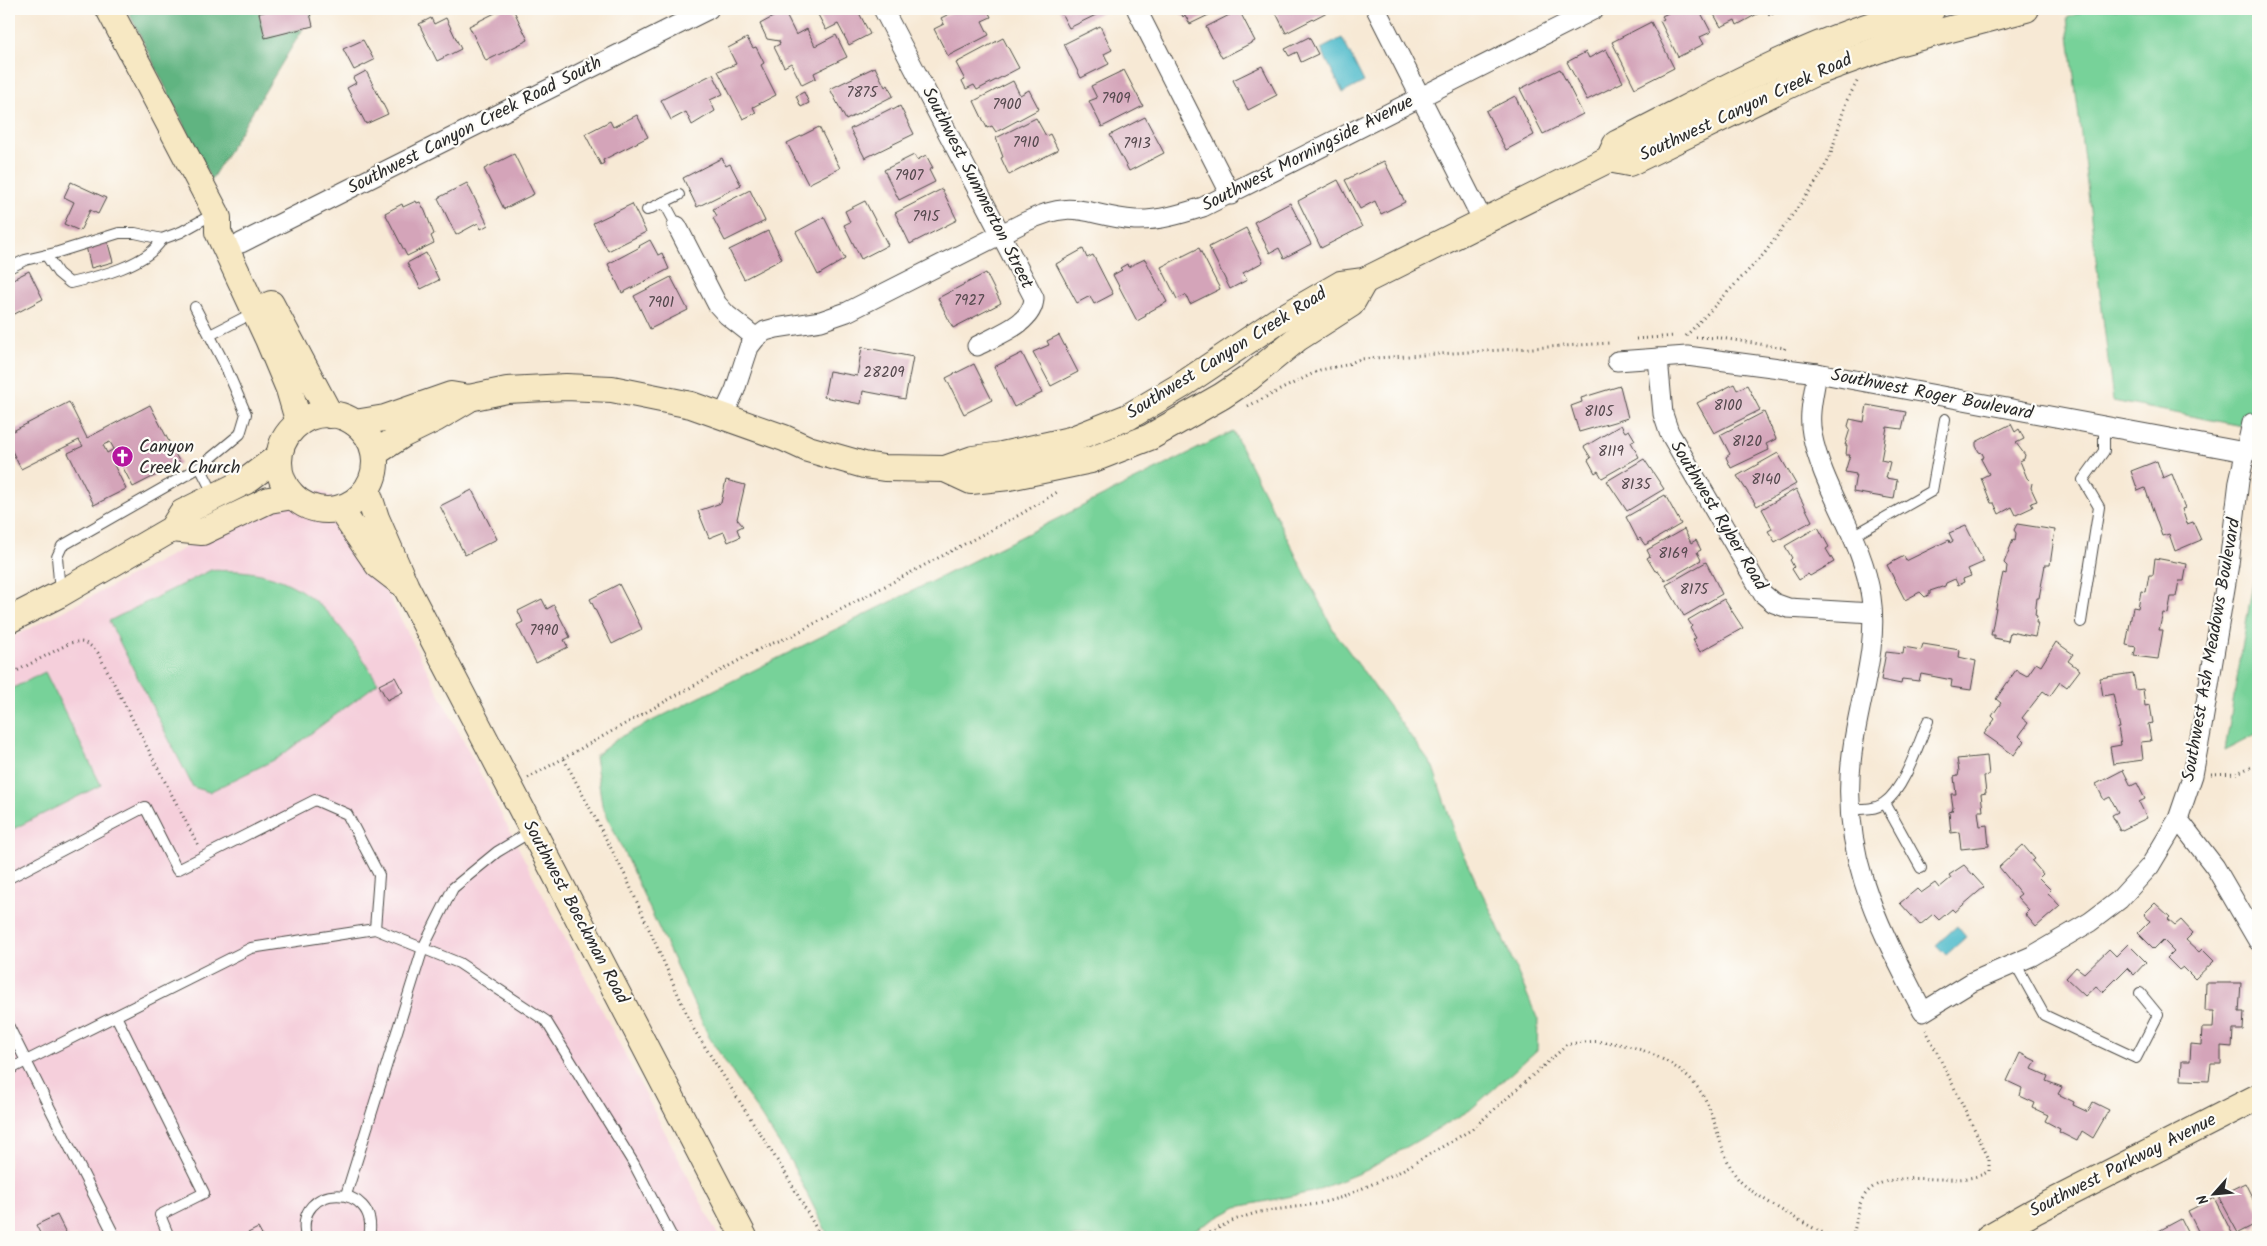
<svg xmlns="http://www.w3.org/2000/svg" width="2267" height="1246" font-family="Kalam,sans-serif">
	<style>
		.built { fill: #f5cfdb }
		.green { fill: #77d299; stroke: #517e62 }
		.forest { fill: #61b481; stroke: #467056 }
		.water { fill: #4fbbcb; stroke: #3d737b }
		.building { fill: #d4a4b9; fill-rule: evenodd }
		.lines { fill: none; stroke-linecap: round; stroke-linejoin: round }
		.lane-casing { stroke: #4a4844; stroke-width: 12 }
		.street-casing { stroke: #4a4844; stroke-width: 21 }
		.secondary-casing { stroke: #4a4844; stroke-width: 28 }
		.path { stroke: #4a4844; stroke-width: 3; stroke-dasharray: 1 4; stroke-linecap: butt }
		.lane { stroke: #fff; stroke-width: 10 }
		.street { stroke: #fff; stroke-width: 19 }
		.secondary { stroke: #f7e8c3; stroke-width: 26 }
		.labels { text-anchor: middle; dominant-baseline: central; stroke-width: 4.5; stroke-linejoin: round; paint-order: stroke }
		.number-label { font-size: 15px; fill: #55494e }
		.street-label { font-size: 18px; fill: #2b2b2b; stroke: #fdfcf7 }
		.poi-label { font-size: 18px; fill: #2b2b2b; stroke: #fdfcf7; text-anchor: start }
	</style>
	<rect width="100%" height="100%" fill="#fdfcf7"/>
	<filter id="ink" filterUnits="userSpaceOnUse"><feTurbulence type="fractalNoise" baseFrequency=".02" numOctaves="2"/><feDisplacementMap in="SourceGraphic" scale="10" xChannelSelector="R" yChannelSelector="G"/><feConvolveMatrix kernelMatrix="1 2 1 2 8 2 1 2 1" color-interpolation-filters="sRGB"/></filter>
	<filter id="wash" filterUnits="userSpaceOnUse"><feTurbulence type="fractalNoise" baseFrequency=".0096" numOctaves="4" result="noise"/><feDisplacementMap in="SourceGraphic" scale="20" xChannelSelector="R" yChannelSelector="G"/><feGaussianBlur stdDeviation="1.12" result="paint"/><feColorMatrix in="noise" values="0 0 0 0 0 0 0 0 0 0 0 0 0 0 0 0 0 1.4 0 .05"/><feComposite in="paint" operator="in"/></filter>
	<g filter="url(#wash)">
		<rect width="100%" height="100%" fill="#f7e9d5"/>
		<polygon class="built" points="323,491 342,505 719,1237 9,1237 9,639 291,493"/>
		<g class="green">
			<polygon points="2088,9 2258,9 2258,429 2113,401 2067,18"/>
			<polygon points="1233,431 1334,631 1433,767 1460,848 1493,915 1538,1020 1537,1050 1470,1110 1367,1170 1312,1192 1237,1207 1181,1237 829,1237 791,1162 709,1037 602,805 595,756 620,737"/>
			<polygon points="2258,553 2258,733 2225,750"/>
			<path d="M211,570C223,571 237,570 249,572C315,580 346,632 378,683L278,758L209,792L193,787L109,621Z"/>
			<polygon points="45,672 101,785 9,831 9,690"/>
		</g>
		<polygon class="forest" points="127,9 315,9 211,180"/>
		<g class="water">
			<polygon points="1342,38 1364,82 1343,93 1321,49"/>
			<polygon points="1957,926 1966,937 1946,955 1936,945"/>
		</g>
		<g id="blocks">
			<g class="building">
				<polygon points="276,9 309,9 313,26 265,38 259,13"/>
				<polygon points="503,9 513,9 528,40 486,61 469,26"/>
				<polygon points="815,9 857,9 870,34 849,45 838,24 826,30"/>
				<polygon points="959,9 987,9 991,17 982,21 989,35 948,56 934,29 944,24 941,18"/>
				<polygon points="1059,9 1103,9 1104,11 1069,28"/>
				<polygon points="1179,9 1221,9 1190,24 1185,15 1183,17"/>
				<polygon points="1274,9 1333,9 1286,33"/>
				<polygon points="1676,9 1699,9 1711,32 1700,37 1704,44 1678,57 1660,21 1664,19 1662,16"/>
				<polygon points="1711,9 1757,9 1759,13 1737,25 1735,20 1721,27"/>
				<polygon points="1766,9 1782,9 1769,15"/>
				<polygon points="1239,10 1255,41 1222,58 1206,27"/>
				<polygon points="784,11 796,35 807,29 815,46 836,35 847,57 814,73 816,78 802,85 791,63 784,67 774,47 780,44 779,41 767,39 760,24"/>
				<polygon points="431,18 434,24 446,18 461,49 437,61 419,24"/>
				<polygon points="1651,22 1674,68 1635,88 1612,42"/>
				<polygon points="1100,26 1112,50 1104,54 1109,64 1081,78 1064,44"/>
				<polygon points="1309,37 1318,54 1301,62 1297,52 1289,56 1285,49"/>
				<polygon points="747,38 753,48 756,47 764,63 761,65 776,95 753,107 756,113 743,119 718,71 736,64 728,48"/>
				<polygon points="1003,38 1019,68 977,90 974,85 966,89 962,81 965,80 956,63"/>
				<polygon points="363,40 374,60 354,70 343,49"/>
				<polygon points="1606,49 1623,82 1587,100 1567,62 1586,52 1589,58"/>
				<polygon points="1262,66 1277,95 1248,110 1233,80"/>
				<polygon points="875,67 885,87 888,85 893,96 846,120 830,89"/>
				<polygon points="1560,69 1583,114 1543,134 1520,89"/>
				<polygon points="1124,70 1143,106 1102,127 1089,101 1097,98 1091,86"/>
				<polygon points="366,71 388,114 366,124 347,88 356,83 353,78"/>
				<polygon points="713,74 723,94 710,100 715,111 692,125 686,112 671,120 661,100"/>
				<polygon points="1013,81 1020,95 1029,90 1039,109 996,132 992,126 987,128 974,101"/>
				<polygon points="804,92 809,103 801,107 796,96"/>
				<polygon points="1515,96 1534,135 1506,150 1486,111"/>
				<polygon points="900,106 914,134 865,158 850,129 892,108 893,110"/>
				<polygon points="637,115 648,137 603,160 604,163 601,165 585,134 610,121 613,127"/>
				<polygon points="1145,117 1164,153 1129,171 1110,135"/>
				<polygon points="1036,118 1046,136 1050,134 1058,150 1009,175 1001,158 1003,157 996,138"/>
				<polygon points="819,127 840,168 808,184 787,143"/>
				<polygon points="514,154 534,194 504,209 484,169"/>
				<polygon points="914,155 917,160 926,155 933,168 929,170 935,182 899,200 884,170"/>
				<polygon points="722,158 726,166 730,164 741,185 697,207 683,178"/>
				<polygon points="1384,161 1405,202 1381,214 1375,201 1360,209 1345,180"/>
				<polygon points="1338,180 1362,227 1321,248 1298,201"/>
				<polygon points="71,182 106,198 98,214 90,210 80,231 64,224 74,202 64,197"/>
				<polygon points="467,183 488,225 481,229 478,223 456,235 438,198"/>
				<polygon points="942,189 957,220 910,244 895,213"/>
				<polygon points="750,190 765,221 725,241 713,218 717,216 713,209"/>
				<polygon points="416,201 417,203 420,202 425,211 434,234 431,236 434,243 407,256 385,213 402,204 403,207"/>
				<polygon points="865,201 888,245 861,259 844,225 850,222 845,211"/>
				<polygon points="1290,203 1311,244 1284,258 1279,248 1270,253 1254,222"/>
				<polygon points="632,204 646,232 608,251 593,223"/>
				<polygon points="824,217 845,259 818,275 796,232"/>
				<polygon points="1246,228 1263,262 1243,273 1247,280 1230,289 1209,247"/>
				<polygon points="768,231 782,259 744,279 729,250"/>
				<polygon points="107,240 113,262 91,268 86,246"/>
				<polygon points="650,240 658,255 662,253 669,269 622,293 608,264 640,247 639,246"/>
				<polygon points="1199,248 1220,289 1190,304 1186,295 1177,299 1161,267"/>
				<polygon points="1083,249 1087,258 1093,255 1113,294 1094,304 1090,296 1077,303 1056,264"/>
				<polygon points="426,253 439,280 421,289 407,263"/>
				<polygon points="1145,259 1167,302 1145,314 1146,316 1137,321 1113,275 1122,270 1120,268 1127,264 1128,267"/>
				<polygon points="29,271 43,299 9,317 9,281"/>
				<polygon points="986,273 1001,303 953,328 938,298"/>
				<polygon points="671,277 688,310 650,329 634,296"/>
				<polygon points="1059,335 1078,372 1051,386 1033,352 1049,345 1047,341"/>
				<polygon points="862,347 913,357 905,399 863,391 861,404 824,397 829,371 857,376"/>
				<polygon points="1022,353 1042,393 1014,407 994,367"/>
				<polygon points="974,364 992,400 964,414 946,378"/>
				<polygon points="1734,384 1737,390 1747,385 1760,410 1714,433 1697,403"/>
				<polygon points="1620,386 1628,418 1579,432 1571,406 1582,402 1581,398"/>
				<path d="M69,402L87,438L150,405L180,463L133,487L119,460L113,463L126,489L94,505L68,453L83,446L79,440L21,469L9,445V433ZM110,442L114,449L107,453L103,445Z"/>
				<polygon points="1867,405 1906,412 1902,429 1887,427 1881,460 1890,462 1886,478 1897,480 1894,499 1853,492 1856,474 1845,472 1850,455 1846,455 1847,445 1845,445 1850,429 1848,426 1850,419 1864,422"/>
				<polygon points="1764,412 1776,439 1766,444 1769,450 1731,468 1726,457 1730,454 1720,435"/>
				<polygon points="2011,424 2015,432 2019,429 2024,439 2016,443 2025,455 2024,459 2020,461 2027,478 2032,483 2031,488 2037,501 2031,503 2033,507 2016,515 2012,507 1999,514 1994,503 1991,503 1981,478 1989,474 1981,459 1984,457 1982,453 1979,452 1976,446 1976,442"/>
				<polygon points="1621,425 1625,432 1629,430 1635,440 1631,442 1639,457 1602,478 1598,471 1595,473 1588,460 1591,458 1584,447"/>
				<polygon points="1778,453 1796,484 1757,506 1737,476"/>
				<polygon points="1644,459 1664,489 1627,511 1607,481"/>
				<polygon points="2157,461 2163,478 2172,474 2185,508 2182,509 2187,524 2193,522 2201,540 2175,551 2169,534 2162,536 2145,488 2138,491 2131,471"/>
				<polygon points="726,480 745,485 737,519 743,526 737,529 740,537 728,542 724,532 709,538 698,511 721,503"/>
				<polygon points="1796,489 1812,521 1775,542 1768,531 1772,529 1768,520 1762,509"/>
				<polygon points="472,490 497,539 465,555 440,506"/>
				<polygon points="1665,495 1681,524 1645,545 1640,538 1638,540 1626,517"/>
				<polygon points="2017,524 2055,530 2050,565 2045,565 2039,598 2037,598 2035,615 2037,616 2036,623 2038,623 2035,637 2010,632 2008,641 1994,638 1994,635 1991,635 1999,591 2003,573 2006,574 2007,566 2004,563 2013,540 2015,541 2016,533 2014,530"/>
				<polygon points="1966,526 1984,562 1968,569 1971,576 1963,579 1964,582 1958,585 1955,579 1946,583 1945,586 1930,591 1930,594 1925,597 1920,592 1905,600 1887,565 1904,556 1906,561 1949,540 1950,543 1953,541 1949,533"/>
				<polygon points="1818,527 1829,547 1826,549 1834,562 1810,576 1808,574 1799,580 1792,569 1794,567 1790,560 1792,558 1785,546"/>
				<polygon points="1684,529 1691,543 1696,540 1701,550 1697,552 1701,560 1665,581 1658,570 1655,571 1647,558 1650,556 1647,550"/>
				<polygon points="2155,558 2187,564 2184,581 2179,581 2176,597 2171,597 2168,614 2163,613 2159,630 2163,630 2158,659 2134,656 2136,647 2126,645 2133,607 2138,608 2141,591 2146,592 2149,575 2153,575"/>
				<polygon points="1706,562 1722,594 1684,616 1666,585"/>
				<polygon points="619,584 642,629 612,644 590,599"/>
				<polygon points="542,599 547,609 554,605 570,637 564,640 568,647 536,663 517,625 523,622 518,611"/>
				<polygon points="1724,599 1743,628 1700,652 1693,640 1696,638 1690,628 1692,626 1688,620"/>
				<polygon points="2056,642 2073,654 2068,661 2080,670 2067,687 2060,682 2050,696 2043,691 2022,718 2028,723 2019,736 2024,741 2014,755 1984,734 1995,719 1992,716 2001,703 1996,699 2016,670 2027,676 2036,663 2041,666"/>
				<polygon points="1923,644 1960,650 1959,657 1976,661 1971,690 1951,687 1952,680 1921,674 1919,681 1902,679 1901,684 1881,680 1886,652 1903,654 1904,647 1921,650"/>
				<polygon points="2133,673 2136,690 2143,689 2145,706 2150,705 2153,723 2148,724 2151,741 2141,742 2143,760 2113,764 2110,747 2121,745 2118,728 2120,728 2113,694 2103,696 2100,678"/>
				<polygon points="395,677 403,692 387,700 379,685"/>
				<polygon points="1987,756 1989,775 1984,776 1986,793 1981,794 1983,811 1978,811 1980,826 1987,825 1989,846 1961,849 1959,832 1951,833 1949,812 1952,811 1953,807 1951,794 1956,794 1954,777 1958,776 1959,771 1957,759"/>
				<polygon points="2123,770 2131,786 2137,783 2145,799 2139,802 2147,818 2120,831 2112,815 2118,812 2110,797 2104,800 2096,784"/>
				<polygon points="2023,845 2035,859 2032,861 2043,874 2039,878 2051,890 2048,893 2060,906 2036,927 2025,914 2029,910 2017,897 2021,894 1999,867"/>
				<polygon points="1964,865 1984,887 1955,912 1952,909 1939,920 1933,914 1920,925 1900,903 1917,889 1921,893 1935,883 1939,888 1951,878 1949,875"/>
				<polygon points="2155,903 2170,917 2168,919 2175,925 2181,920 2193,933 2186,940 2199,952 2202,949 2214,961 2195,979 2183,967 2179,970 2167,958 2174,951 2163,940 2154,949 2138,933 2150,921 2144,914"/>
				<polygon points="2128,944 2146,962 2134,975 2127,968 2103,992 2096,986 2085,996 2066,978 2076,967 2084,973 2109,949 2116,956"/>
				<polygon points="2206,983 2241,983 2239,1012 2244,1012 2243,1030 2233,1030 2232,1047 2221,1046 2221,1064 2211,1064 2209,1081 2181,1080 2182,1061 2190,1061 2191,1044 2201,1045 2202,1028 2213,1028 2214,1011 2205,1011"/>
				<polygon points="2020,1053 2036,1061 2032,1069 2048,1076 2046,1081 2062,1087 2058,1094 2074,1102 2073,1105 2088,1112 2093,1102 2109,1110 2093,1138 2082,1131 2077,1141 2059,1132 2060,1129 2045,1121 2048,1115 2033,1108 2035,1103 2020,1096 2022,1088 2007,1081"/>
				<polygon points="2245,1183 2258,1209 2258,1226 2254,1229 2252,1226 2238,1233 2218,1196"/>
				<polygon points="2214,1198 2233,1235 2229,1237 2201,1237 2188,1211"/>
				<polygon points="57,1215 68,1237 42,1237 36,1225"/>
				<polygon points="2181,1219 2190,1237 2158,1237 2155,1233"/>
				<polygon points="258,1228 263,1237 239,1237 250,1232"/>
				<polygon points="2149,1232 2152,1237 2138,1237"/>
			</g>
		</g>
	</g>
	<g filter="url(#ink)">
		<use href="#blocks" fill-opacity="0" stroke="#4a4844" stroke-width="1"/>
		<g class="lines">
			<defs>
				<g id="lane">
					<polyline points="664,202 677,226"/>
					<polyline points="647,210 679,195"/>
					<path d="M46,255L58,273L70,283C97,277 148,265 162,239"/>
					<polyline points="9,268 25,260 55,253 119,233 135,233 162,239 181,232 215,213"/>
					<polyline points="195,307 224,363 246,414 240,434 200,467 215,497"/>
					<polyline points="210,335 255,312"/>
					<polyline points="1853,536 1932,491 1945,419"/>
					<polyline points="60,592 57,557 62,546 200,467"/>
					<polyline points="2081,622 2099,507 2083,480 2104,451 2104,427"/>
					<polyline points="1885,803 1921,868"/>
					<path d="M1850,809C1862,809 1875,810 1884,803C1904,790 1919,742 1928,721"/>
					<polyline points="9,878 145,807 177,870 315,800 347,814 379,875 375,929"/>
					<polyline points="2015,963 2044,1015 2136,1058 2158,1015 2140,993"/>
					<polyline points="116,1016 204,1193 160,1215 169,1237"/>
					<polyline points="9,1027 26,1061 251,948 375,929 459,963 546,1021 634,1164 672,1237"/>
					<polyline points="9,1070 26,1061 115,1237"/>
					<polyline points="346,1195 423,948 453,888 497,852 532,831"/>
					<path d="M306,1237C293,1182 381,1181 369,1237"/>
				</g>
				<g id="street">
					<path d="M883,9L1034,298C1033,324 997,335 977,346"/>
					<polyline points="1376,9 1483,221"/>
					<polyline points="1137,10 1231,195"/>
					<polyline points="677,226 717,304 727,315 756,338"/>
					<polyline points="241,243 709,9"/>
					<polyline points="1658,358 1663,414 1669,432 1763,594 1774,603 1788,608 1872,613"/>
					<polyline points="1617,361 1687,356 1817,373 2245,452"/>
					<path d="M1817,373C1814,393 1808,414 1812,434C1823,491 1863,538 1871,597C1879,649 1858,702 1852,754C1839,855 1879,926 1923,1012L1972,982L2032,956L2090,922L2119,900L2150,866L2178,819L2193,775L2203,721L2229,564L2239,481L2252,423"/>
					<path d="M723,416L735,390L749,347L756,338L765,331L776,328L821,321L847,312L1025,222C1075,197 1086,216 1135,220C1158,221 1181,214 1203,207L1595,9"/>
					<polyline points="2178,819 2215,867 2258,941"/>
				</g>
				<g id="secondary">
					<polyline points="109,9 216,213 218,218 218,232 268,339 289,389 299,423"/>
					<polyline points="1609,159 1629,163 1814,73 1894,44 2026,9"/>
					<polyline points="271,304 330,415"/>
					<circle cx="327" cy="462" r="48"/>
					<path d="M355,423L385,418L451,395L469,398L507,390L566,387L612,389L691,405L784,438L808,449L864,465L884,468L945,469L973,459L1002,455L1070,440L1128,417L1182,385L1277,321L1341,284L1364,281L1609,159L1616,144C1718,93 1820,32 1932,9"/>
					<polyline points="375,453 404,434 435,419 467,400"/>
					<polyline points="945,469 971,481 1009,477 1091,460 1150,437 1222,396 1249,378 1298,338 1351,304 1364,281"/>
					<polyline points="367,490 376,518 406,587 744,1237"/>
					<polyline points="340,509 378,565 400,582"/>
					<polyline points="172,529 202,532 269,500 293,496"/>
					<polyline points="9,620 60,594 172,529 182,513 246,481 279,456"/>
					<polyline points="1989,1237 2035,1211 2258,1097"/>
				</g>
			</defs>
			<use href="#lane" class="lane-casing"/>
			<use href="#street" class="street-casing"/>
			<use href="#secondary" class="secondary-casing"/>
			<g class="path">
				<polyline points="1686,336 1764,254 1817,181 1830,157 1846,102 1858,80"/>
				<polyline points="1696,337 1721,338 1785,348 1784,350"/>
				<polyline points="1636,339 1675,336"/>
				<polyline points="1248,406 1320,370 1346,365 1360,359 1610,343"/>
				<path d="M9,675L70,643C83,640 89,643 98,653L198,845"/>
				<polyline points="564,759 625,875 693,1028 787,1176 821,1237"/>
				<polyline points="2211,774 2237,773 2258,764"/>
				<polyline points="528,778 763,647 789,637 1021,514 1059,491"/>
				<path d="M1201,1237L1234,1220L1259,1212L1317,1204L1343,1197L1399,1172L1471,1130L1567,1045C1613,1032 1686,1057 1707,1103C1718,1127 1722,1159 1739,1180C1752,1195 1813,1229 1832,1237"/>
				<path d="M1851,1237L1853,1235C1856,1225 1857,1214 1860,1204C1877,1158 1955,1193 1989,1171V1159L1926,1030"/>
			</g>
			<use href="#lane" class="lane"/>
			<use href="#street" class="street"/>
			<use href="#secondary" class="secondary"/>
		</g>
	</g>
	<defs>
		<symbol id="church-disc" viewBox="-11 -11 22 22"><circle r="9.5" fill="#b5179e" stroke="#fdfcf7"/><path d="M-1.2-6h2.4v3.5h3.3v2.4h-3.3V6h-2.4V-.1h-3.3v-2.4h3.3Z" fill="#fff"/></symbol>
	</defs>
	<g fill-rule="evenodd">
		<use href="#church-disc" x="110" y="444" width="25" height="25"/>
	</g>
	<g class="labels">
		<g class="number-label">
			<text x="862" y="93">7875</text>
			<text x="1116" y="99">7909</text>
			<text x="1007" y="105">7900</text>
			<text x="1026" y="143">7910</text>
			<text x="1137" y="144">7913</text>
			<text x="909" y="176">7907</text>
			<text x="926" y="217">7915</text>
			<text x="969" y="301">7927</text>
			<text x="661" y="303">7901</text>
			<text x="884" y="373">28209</text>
			<text x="1728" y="406">8100</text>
			<text x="1599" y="412">8105</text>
			<text x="1747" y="442">8120</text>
			<text x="1611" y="452">8119</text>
			<text x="1766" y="480">8140</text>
			<text x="1636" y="485">8135</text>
			<text x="1673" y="554">8169</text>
			<text x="1694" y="590">8175</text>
			<text x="544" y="631">7990</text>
		</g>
		<g class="street-label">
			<text transform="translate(1746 108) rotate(-25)">Southwest Canyon Creek Road</text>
			<text transform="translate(475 126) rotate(-27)">Southwest Canyon Creek Road South</text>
			<text transform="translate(1308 154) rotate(-27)">Southwest Morningside Avenue</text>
			<text transform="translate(977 188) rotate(63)">Southwest Summerton Street</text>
			<text transform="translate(1227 354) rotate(-32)">Southwest Canyon Creek Road</text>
			<text transform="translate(1932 395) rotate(11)">Southwest Roger Boulevard</text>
			<text transform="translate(1718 516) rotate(59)">Southwest Ryber Road</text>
			<text transform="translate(2212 650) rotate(-80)">Southwest Ash Meadows Boulevard</text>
			<text transform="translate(575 912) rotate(62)">Southwest Boeckman Road</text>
			<text transform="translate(2123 1166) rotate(-27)">Southwest Parkway Avenue</text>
		</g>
		<g class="poi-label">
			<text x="139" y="447">Canyon<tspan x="139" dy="21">Creek Church</tspan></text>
		</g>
	</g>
	<rect width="2267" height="1246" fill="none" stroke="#fdfcf7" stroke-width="30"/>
	<g transform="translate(2214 1194) rotate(243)" stroke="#fdfcf7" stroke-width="4" paint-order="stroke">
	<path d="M0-4L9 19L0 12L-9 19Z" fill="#2b2b2b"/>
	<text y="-8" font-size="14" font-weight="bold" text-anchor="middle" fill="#2b2b2b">N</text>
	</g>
</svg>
